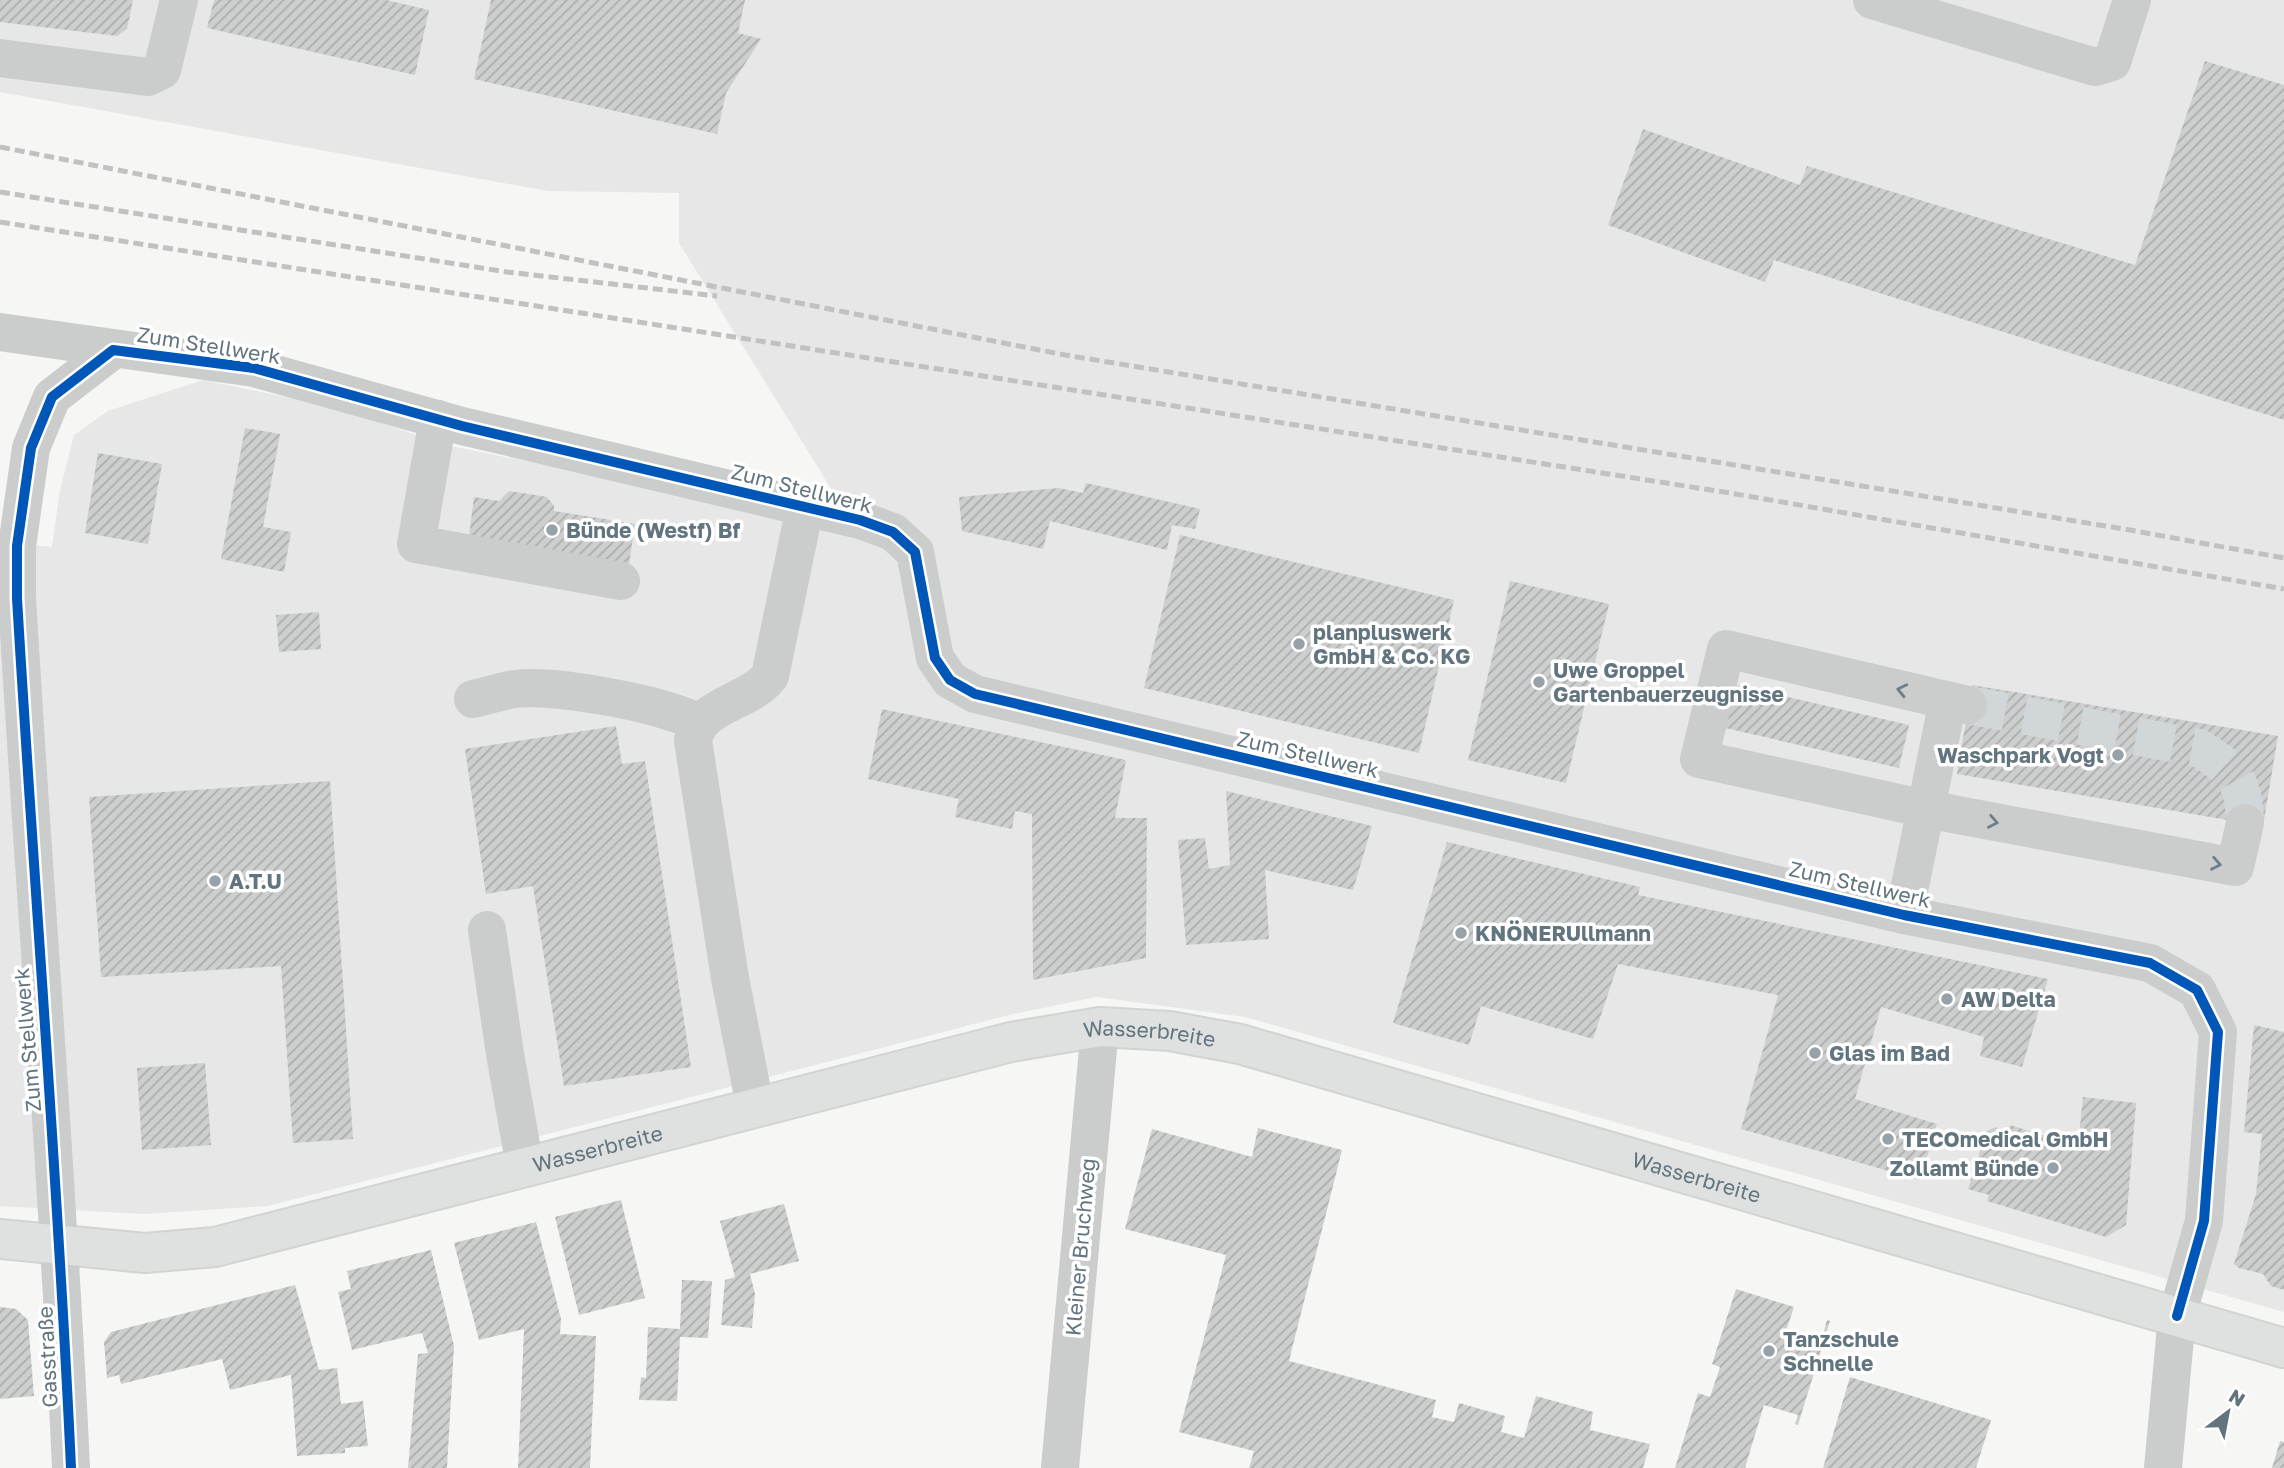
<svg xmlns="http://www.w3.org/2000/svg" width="2284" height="1468" font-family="'Golos Text',sans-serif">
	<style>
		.built { fill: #e6e7e6 }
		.building { fill: url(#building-hatch) }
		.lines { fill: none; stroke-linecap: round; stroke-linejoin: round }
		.minor-tunnel { stroke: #d1d6d8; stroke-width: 38; stroke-dasharray: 38 19; stroke-linecap: butt }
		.major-casing { stroke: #d2d3d3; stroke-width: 42 }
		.minor { stroke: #cbcccc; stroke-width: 38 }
		.major { stroke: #dfe0e0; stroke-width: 38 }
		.rail { stroke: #c0c1c3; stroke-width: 5; stroke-dasharray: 10 5; stroke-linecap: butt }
		.cycleway-casing { stroke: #fff; stroke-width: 15 }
		.cycleway { stroke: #0057b8; stroke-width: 10 }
		.oneway { stroke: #6c7e87 }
		.poi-dot { fill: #96a2a8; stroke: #fff; stroke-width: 2.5 }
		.labels { text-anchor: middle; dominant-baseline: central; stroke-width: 7; stroke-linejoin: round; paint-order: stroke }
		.street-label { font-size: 21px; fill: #62757f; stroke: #fff }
		.poi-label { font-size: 21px; font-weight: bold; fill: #62757f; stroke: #fff; text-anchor: start }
	</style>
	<defs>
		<pattern id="building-hatch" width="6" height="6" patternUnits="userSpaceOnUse" patternTransform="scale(1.75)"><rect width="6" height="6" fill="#cdcfcf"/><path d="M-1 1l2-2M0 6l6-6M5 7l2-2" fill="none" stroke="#aaadad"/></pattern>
	</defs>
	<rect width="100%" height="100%" fill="#f6f6f5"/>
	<polygon class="built" points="0,0 2284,0 2284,1312 1245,1017 1097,997 1013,1014 268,1206 143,1214 0,1206 0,542 52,547 60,490 74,435 108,411 203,380 329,406 451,446 639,484 823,530 832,490 679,243 679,193 548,191 0,92"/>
	<g class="building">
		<polygon points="0,0 133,0 127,29 117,36 0,22"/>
		<polygon points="214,0 386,0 429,10 415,75 207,28"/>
		<polygon points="491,0 745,0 738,33 761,39 726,93 717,134 474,79"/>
		<polygon points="2205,61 2284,85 2284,420 1774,260 1765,282 1608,225 1643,129 1800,185 1807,166 2135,265"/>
		<polygon points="245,428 280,434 263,527 291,532 284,572 221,559"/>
		<polygon points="98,453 162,464 148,544 85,533"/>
		<polygon points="1086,483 1200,509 1195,529 1172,525 1167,550 1050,521 1043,549 962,531 959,497 1059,488 1083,493"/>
		<polygon points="509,491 547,497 554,506 554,511 635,524 629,564 469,536 474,497 499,501"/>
		<polygon points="1180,535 1454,600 1419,753 1144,688"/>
		<polygon points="1510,581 1609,604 1566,783 1468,760"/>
		<polygon points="319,612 321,649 279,652 276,615"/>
		<polygon points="1731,684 1909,725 1899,768 1721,727"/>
		<polygon points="1972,685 2278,736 2263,826 1957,774"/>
		<polygon points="882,709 1126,760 1115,818 1147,818 1146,958 1033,980 1032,814 1015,811 1012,829 955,817 959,799 868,779"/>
		<polygon points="616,726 622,764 645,761 691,1067 564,1086 533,886 486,894 465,749"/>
		<polygon points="330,781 353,1139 293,1143 281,966 101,977 89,797"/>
		<polygon points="1226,791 1372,826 1353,890 1265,870 1269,939 1186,945 1178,840 1205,838 1209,869 1230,865"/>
		<polygon points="1447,842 1640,887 1638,895 2048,979 2022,1067 1980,1056 1984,1037 1881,1007 1855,1099 1937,1124 1920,1180 1741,1129 1778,995 1618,964 1593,1039 1481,1006 1469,1045 1393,1023"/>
		<polygon points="2254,1025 2284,1032 2284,1290 2271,1286 2263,1274 2239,1268 2234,1264 2256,1194 2262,1134 2244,1132"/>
		<polygon points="205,1063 211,1145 142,1150 137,1068"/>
		<polygon points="2083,1097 2136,1103 2126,1225 2106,1237 1987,1201 1989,1195 1968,1189 1986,1132 1995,1127 2009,1131 2010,1125 2078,1146"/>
		<polygon points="1258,1128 1342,1150 1289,1361 1436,1400 1432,1417 1454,1422 1459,1403 1505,1416 1501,1432 1524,1438 1536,1396 1593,1412 1590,1430 1650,1444 1643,1468 1249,1468 1254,1451 1179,1432 1226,1255 1125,1229 1152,1129 1252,1157"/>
		<polygon points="621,1200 645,1298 579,1315 555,1217"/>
		<polygon points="784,1204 799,1261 750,1274 755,1294 752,1328 721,1325 725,1280 735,1277 720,1221"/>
		<polygon points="536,1222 561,1319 560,1334 596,1336 590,1468 518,1468 524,1329 479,1340 454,1243"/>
		<polygon points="431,1250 454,1346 447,1468 408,1468 418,1354 428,1353 422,1333 352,1350 338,1292 351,1289 347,1271"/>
		<polygon points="682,1280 712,1281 708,1338 680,1337 677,1401 639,1400 641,1377 646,1378 648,1327 680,1329"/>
		<polygon points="295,1285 319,1370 337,1368 341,1404 363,1401 368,1446 345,1448 345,1453 297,1456 291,1375 230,1390 222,1359 121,1384 119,1375 107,1378 104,1342 111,1332"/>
		<polygon points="1736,1289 1794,1307 1787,1328 1822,1338 1827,1320 1830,1321 1798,1425 1795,1424 1798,1415 1764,1405 1745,1468 1675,1468 1698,1393 1710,1397 1720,1367 1712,1364"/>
		<polygon points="0,1307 16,1309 28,1320 34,1396 0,1399"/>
		<polygon points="1850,1377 1991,1420 1976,1468 1823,1468"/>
		<polygon points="2280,1441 2284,1442 2284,1468 2272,1468"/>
	</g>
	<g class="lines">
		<path class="minor-tunnel" d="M1968,705L2199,748C2234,770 2244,780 2245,823"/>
		<defs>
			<g id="major">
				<path id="s1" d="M0,1239L145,1253L215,1247L1011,1042L1100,1027L1170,1031L1240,1044L2284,1348"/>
			</g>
		</defs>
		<use href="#major" class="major-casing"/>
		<g class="minor">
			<polyline points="1872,0 2095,67 2112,62 2132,0"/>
			<polyline points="0,58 148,77 162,70 179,0"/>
			<polyline points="0,332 254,368 462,426 860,520 893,532 915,552 935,658 950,680 975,694 1904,915 2150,963 2197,990 2218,1032 2204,1221 2177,1316 2163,1468"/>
			<polyline points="438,419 416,544 621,581"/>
			<path d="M473,699C487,696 501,691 515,689C553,684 668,704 700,724"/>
			<polyline points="1968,705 1726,649 1699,759 1926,809 2235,867 2245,823"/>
			<polyline points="1904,915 1948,701"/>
			<polyline points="487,930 505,1054 525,1167"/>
			<path d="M755,1106L730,978L693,741C699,704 748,704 770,676L805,507"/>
			<path d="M71,1468C58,1178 34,888 17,598V546L31,448L52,397L113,350"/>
			<polyline points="1060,1468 1100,1027"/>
		</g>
		<use href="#major" class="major"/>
		<g class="rail">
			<polyline points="0,147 1065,355 2124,529 2284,558"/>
			<polyline points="0,192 507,272 717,296"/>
			<polyline points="0,222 1730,493 2284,589"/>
		</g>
		<defs>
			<path id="cycleway" d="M71,1468C58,1178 34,888 17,598V546L31,448L52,397L113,350L254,368L462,426L860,520L893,532L915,552L935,658L950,680L975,694L1904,915L2150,963L2197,990L2218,1032L2204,1221L2177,1316"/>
		</defs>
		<use href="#cycleway" class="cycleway-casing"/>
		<use href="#cycleway" class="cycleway"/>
	</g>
	<defs><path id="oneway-chevron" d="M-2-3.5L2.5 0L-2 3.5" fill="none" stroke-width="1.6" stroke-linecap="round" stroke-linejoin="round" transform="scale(1.75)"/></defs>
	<g class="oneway">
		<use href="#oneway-chevron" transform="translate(1902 690) rotate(-167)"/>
		<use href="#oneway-chevron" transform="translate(1993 822) rotate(11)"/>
		<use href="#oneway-chevron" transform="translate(2216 864) rotate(11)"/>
	</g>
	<g class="poi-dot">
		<circle cx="552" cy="530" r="7"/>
		<circle cx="1299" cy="644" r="7"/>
		<circle cx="1539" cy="682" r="7"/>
		<circle cx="2118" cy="755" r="7"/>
		<circle cx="215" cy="881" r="7"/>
		<circle cx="1461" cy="933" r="7"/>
		<circle cx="1947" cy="999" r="7"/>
		<circle cx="1815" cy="1053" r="7"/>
		<circle cx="1888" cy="1139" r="7"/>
		<circle cx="2053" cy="1168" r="7"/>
		<circle cx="1769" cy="1351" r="7"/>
	</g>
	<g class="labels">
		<g class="street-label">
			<text transform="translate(209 345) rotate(9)">Zum Stellwerk</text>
			<text transform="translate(802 488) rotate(14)">Zum Stellwerk</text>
			<text transform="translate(1308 754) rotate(13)">Zum Stellwerk</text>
			<text transform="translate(1860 884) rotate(13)">Zum Stellwerk</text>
			<text stroke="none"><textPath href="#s1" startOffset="1178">Wasserbreite</textPath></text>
			<text transform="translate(27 1040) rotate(-95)">Zum Stellwerk</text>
			<text stroke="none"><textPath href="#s1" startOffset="611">Wasserbreite</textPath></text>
			<text stroke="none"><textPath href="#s1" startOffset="1745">Wasserbreite</textPath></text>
			<text transform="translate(1080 1247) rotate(-85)">Kleiner Bruchweg</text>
			<text transform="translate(47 1357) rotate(-93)">Gasstraße</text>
		</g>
		<g class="poi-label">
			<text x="566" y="530">Bünde (Westf) Bf</text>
			<text x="1313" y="632">planpluswerk<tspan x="1313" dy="24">GmbH &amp; Co. KG</tspan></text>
			<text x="1553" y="670">Uwe Groppel<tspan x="1553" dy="24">Gartenbauerzeugnisse</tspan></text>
			<text x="2104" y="755" text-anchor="end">Waschpark Vogt</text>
			<text x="229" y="881">A.T.U</text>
			<text x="1475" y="933">KNÖNERUllmann</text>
			<text x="1961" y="999">AW Delta</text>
			<text x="1829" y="1053">Glas im Bad</text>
			<text x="1902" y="1139">TECOmedical GmbH</text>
			<text x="2039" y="1168" text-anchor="end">Zollamt Bünde</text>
			<text x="1783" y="1339">Tanzschule<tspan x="1783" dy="24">Schnelle</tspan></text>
		</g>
	</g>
	<g transform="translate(2228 1412) rotate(32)" stroke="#ffffff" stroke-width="5" paint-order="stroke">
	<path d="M0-5L12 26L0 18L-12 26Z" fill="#62757f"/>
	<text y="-10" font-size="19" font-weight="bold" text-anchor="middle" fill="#62757f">N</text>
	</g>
</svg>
